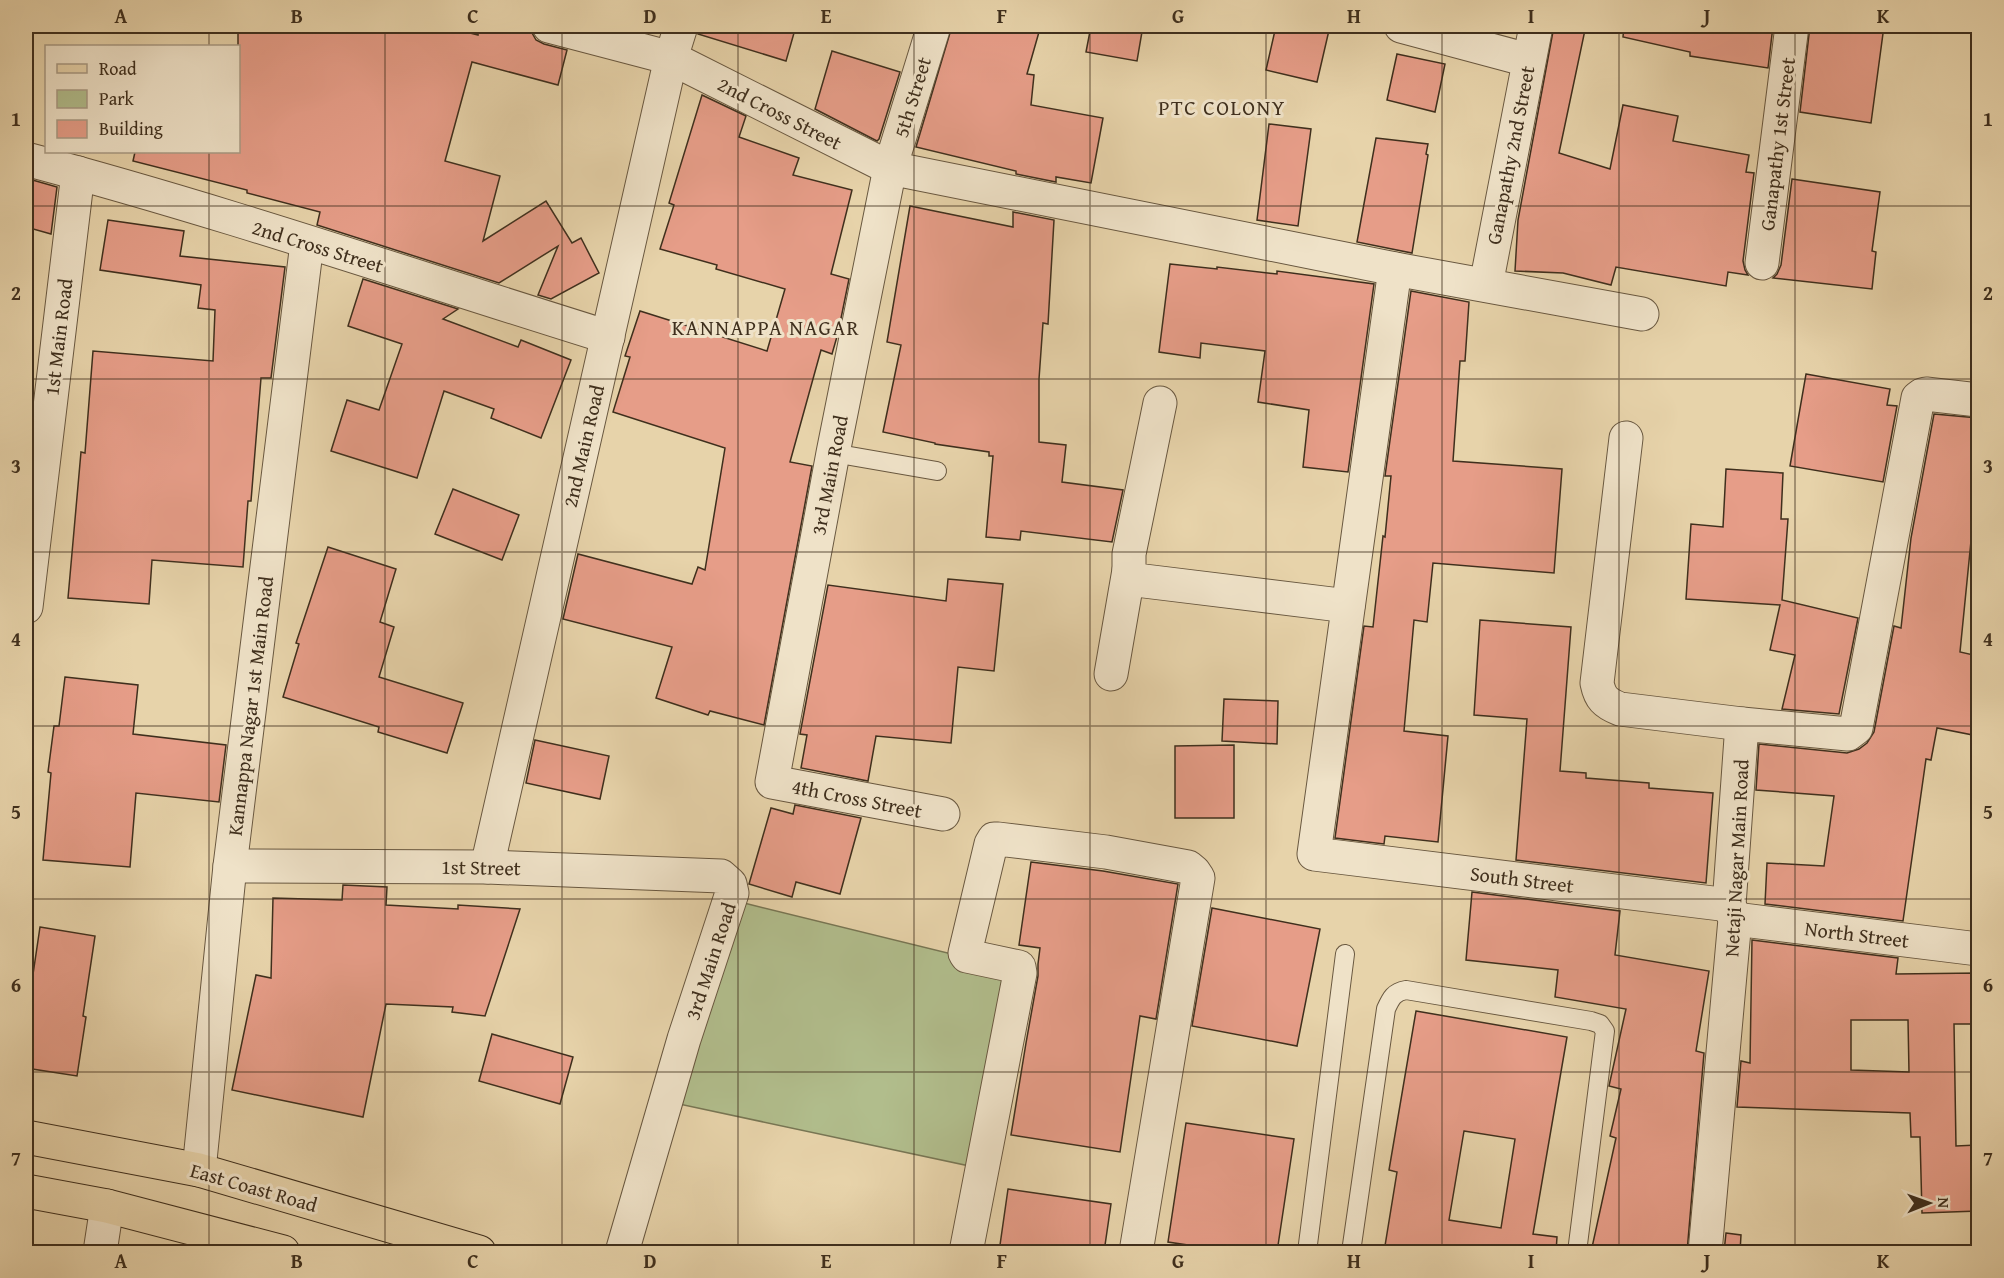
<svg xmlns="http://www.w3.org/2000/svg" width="2004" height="1278" font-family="'Gentium Book Plus',serif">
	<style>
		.green { fill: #b1bd8c; stroke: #787654; stroke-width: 1.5 }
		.building { fill: #e69d88; stroke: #3f2f1d; stroke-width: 1.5; fill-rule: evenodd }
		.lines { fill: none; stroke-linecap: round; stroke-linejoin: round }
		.lane-casing { stroke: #695840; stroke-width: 20 }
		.street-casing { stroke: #695840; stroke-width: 35 }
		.primary-casing { stroke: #3f2f1d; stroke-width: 35 }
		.lane { stroke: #efe2c8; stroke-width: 18 }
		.street { stroke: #efe2c8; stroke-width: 33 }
		.primary { stroke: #e7d3aa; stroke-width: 33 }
		.grid { fill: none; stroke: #3f2f1d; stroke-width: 1.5; stroke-opacity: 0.55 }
		.labels { text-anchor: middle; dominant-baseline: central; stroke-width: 6; stroke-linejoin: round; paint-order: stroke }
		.street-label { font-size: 20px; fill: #3f2f1d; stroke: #efe2c8 }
		.neighbourhood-label { font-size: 21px; letter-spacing: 1.5px; fill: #3f2f1d; stroke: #efe2c8 }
		.neatline { fill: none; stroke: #3f2f1d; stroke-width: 2 }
		.grid-label { font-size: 20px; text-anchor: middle; font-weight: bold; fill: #3f2f1d }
	</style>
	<rect width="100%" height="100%" fill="#e7d3aa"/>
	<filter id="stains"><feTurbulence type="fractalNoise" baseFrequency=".00333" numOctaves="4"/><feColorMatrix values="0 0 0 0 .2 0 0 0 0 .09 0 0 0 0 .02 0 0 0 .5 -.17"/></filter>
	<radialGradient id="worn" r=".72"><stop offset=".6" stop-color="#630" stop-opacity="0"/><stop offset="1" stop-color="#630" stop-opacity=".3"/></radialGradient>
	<polygon class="green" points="744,903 1013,969 979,1168 679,1104"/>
	<g class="building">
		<polygon points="238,26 443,26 478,35 479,26 531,26 531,31 536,40 544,44 567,50 558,85 472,62 445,161 500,176 483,241 546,201 572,243 581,238 599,273 551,299 538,295 558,246 499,283 317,225 320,212 247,193 247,190 133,161 135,152 238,152"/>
		<polygon points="699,26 796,26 786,61 698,34"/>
		<polygon points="952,26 1017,26 1039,32 1027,74 1034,75 1031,105 1103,118 1091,183 1056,177 1056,182 1016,174 1016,171 916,147"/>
		<polygon points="1091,26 1143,26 1137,61 1086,52"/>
		<polygon points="1276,26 1330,26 1317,82 1266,70"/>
		<polygon points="1554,26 1585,30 1559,153 1610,169 1623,105 1678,116 1673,141 1749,155 1746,172 1754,173 1743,261 1745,270 1748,275 1728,272 1726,286 1616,267 1611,285 1563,273 1515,271 1518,220"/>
		<polygon points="1624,26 1773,26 1768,68 1690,56 1690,52 1623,37"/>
		<polygon points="1810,26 1884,26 1871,123 1800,112"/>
		<polygon points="832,51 900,72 879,139 877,141 815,109"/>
		<polygon points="1397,54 1445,64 1435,112 1387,100"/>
		<polygon points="702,95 746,116 739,137 799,158 793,175 852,190 831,274 849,279 838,333 832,354 821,350 790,462 812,466 764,725 710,711 708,715 656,698 672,647 563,619 578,554 692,584 698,567 705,570 725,448 613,412 630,357 625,356 640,311 767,351 785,289 716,269 717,265 660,249 674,205 669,203"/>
		<polygon points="1269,124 1311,129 1298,226 1257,220"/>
		<polygon points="1376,138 1428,144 1426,154 1428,155 1412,253 1357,242"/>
		<polygon points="29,179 57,187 51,234 26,227 26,193"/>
		<polygon points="1792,179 1880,192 1872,251 1876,252 1872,289 1773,278 1777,274 1781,265"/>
		<polygon points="910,206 1013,227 1013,212 1054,220 1048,324 1043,323 1039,379 1039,442 1066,445 1062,482 1123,490 1112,542 1021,531 1020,540 986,537 993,456 989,456 989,452 935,444 935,443 883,432 901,345 887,342"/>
		<polygon points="108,220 184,231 180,256 285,267 271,378 261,378 251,501 248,501 243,567 152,560 149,604 68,598 81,452 85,453 93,351 213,361 215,310 198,308 201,285 100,270"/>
		<polygon points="1170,264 1217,269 1217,267 1277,274 1277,271 1374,284 1348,472 1303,467 1309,410 1258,402 1265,351 1201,343 1200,358 1159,352"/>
		<polygon points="363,279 458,309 443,319 518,347 521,340 571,360 541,438 491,418 494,409 444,391 417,478 331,451 347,400 379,410 402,344 348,326"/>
		<polygon points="1411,291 1469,302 1465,361 1460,361 1453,461 1562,469 1554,573 1433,563 1427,622 1414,620 1404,731 1448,736 1438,842 1385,836 1384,844 1335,838 1364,626 1373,627 1383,536 1385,537 1391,476 1385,476"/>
		<polygon points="1806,374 1890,389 1887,405 1897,406 1883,482 1790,466"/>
		<polygon points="1934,414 1978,418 1978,522 1973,521 1960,652 1978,656 1978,736 1937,728 1931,760 1926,759 1903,921 1765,904 1767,863 1824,866 1834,796 1756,790 1759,744 1847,753 1859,749 1867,743 1874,732 1894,626 1901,628 1911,538"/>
		<polygon points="1726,469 1783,473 1781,519 1788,519 1782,600 1858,618 1839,714 1782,709 1795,655 1770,650 1780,605 1686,599 1691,524 1723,527"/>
		<polygon points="453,489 519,515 502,560 435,534"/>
		<polygon points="328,547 396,569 380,622 394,627 379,677 463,703 447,753 378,732 379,727 283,697 299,644 296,643"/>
		<polygon points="948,579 1003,584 994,671 958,667 951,743 876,736 868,781 801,768 807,735 800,734 828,585 946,601"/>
		<polygon points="1480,620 1571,627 1560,771 1586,773 1586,778 1649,783 1649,788 1713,793 1706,883 1516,860 1527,719 1474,715"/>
		<polygon points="65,677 138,685 133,734 226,745 219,802 136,793 130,867 43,860 51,773 48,772 54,726 59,726"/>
		<polygon points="1224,699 1278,701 1277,744 1222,741"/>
		<polygon points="535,740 609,756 600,799 526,783"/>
		<polygon points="1234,745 1234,818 1175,818 1175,746"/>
		<polygon points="795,805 861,818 840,894 796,882 792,897 749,884 771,808 793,814"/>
		<polygon points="1031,862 1103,871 1178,884 1156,1019 1140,1016 1120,1152 1011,1135 1026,1043 1038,976 1038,964 1040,948 1019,945"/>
		<polygon points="343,885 387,887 386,905 458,909 458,905 520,909 485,1016 452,1012 453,1007 386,1004 363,1117 232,1090 256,975 271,978 273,898 342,900"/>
		<polygon points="1472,892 1620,911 1615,955 1709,971 1696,1051 1704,1053 1687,1252 1591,1252 1616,1138 1610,1136 1621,1089 1609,1086 1626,1009 1555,997 1558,970 1466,960"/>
		<polygon points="1212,908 1320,929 1297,1046 1192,1026"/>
		<polygon points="40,927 95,936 83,1016 86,1017 77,1076 26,1068 26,1008 28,1008"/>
		<path d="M1752,940L1898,958L1896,974L1978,973V1024H1954L1956,1146L1977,1145L1978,1211L1922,1213L1920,1137H1911L1910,1113L1737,1107L1741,1061L1750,1063ZM1851,1020H1908L1909,1072L1851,1070Z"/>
		<path d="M1416,1011L1567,1037L1533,1234L1557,1237L1556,1252H1384L1397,1172L1389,1170ZM1464,1131L1515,1139L1501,1228L1449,1220Z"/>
		<polygon points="492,1034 573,1057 560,1104 479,1081"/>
		<polygon points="1186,1123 1294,1139 1277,1252 1235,1252 1168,1242"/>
		<polygon points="1008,1189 1111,1204 1104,1252 999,1252"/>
		<polygon points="1726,1233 1741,1235 1740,1252 1724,1252"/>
	</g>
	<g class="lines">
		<defs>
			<g id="lane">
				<polyline points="833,453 937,471"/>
				<polyline points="1307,1252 1345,954"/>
				<path d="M1351,1252L1386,1009C1391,998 1394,992 1406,990L1591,1021L1600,1024L1605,1031L1577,1252"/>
			</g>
			<g id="street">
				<polyline points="549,26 671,58 890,168 1395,269 1642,314"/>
				<polyline points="934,26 890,168 833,453 772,782 943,814"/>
				<polyline points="1401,26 1528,60"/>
				<path d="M26,159C222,211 415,277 608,337"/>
				<polyline points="1762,263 1792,26"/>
				<polyline points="1395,269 1314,854 1729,905"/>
				<polyline points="1486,285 1536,26"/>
				<polyline points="1160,403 1129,554 1129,570 1136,580 1348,606"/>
				<path d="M1626,438L1597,683C1600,698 1605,703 1620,709L1742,724"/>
				<polyline points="26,607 78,173"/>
				<polyline points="1111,674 1129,570"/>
				<polyline points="230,866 487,867 721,876 730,884 732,893 684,1039 622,1252"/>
				<polyline points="487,867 671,58 681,26"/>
				<polyline points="1735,919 1978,949"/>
				<polyline points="199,1170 230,866 307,243"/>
				<polyline points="100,1252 107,1206"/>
				<polyline points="966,1252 1020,973 1019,967 967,956 965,953 991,844 994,839 998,839 1106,852 1188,867 1194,872 1198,878 1136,1252"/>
				<polyline points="1705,1252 1735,919 1729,905 1742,724 1848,734 1856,728 1918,398 1922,395 1926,394 1978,400"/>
			</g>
			<g id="primary">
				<polyline points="26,1137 199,1170 479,1252"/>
				<polyline points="26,1191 107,1206 283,1252"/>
			</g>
		</defs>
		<use href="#lane" class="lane-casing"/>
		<use href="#street" class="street-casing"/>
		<use href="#primary" class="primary-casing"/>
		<use href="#lane" class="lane"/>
		<use href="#street" class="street"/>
		<use href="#primary" class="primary"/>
	</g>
	<path class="grid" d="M209,26V46M385,26V1252M562,26V1252M738,26V1252M914,26V1252M1090,26V1252M1266,26V1252M1442,26V1252M1619,26V1252M1795,26V1252M209,152V1252M26,206H1978M26,379H1978M26,552H1978M26,726H1978M26,899H1978M26,1072H1978"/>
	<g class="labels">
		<g class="street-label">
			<text transform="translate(912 97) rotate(-73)">5th Street</text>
			<text transform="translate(780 113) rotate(27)">2nd Cross Street</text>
			<text transform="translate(1777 144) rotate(-83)">Ganapathy 1st Street</text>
			<text transform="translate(1510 155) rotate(-79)">Ganapathy 2nd Street</text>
			<text transform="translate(318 246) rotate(17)">2nd Cross Street</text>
			<text transform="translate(58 337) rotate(-83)">1st Main Road</text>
			<text transform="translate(583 446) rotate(-77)">2nd Main Road</text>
			<text transform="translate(829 475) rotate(-79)">3rd Main Road</text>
			<text transform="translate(250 706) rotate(-83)">Kannappa Nagar 1st Main Road</text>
			<text transform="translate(857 798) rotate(11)">4th Cross Street</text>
			<text transform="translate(1736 858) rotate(-87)">Netaji Nagar Main Road</text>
			<text transform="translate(481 867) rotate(1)">1st Street</text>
			<text transform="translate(1522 879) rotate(7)">South Street</text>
			<text transform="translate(1857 934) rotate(7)">North Street</text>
			<text transform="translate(710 961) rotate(-72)">3rd Main Road</text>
			<text transform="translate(254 1187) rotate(16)">East Coast Road</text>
		</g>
		<g class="neighbourhood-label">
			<text x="1222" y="107">PTC COLONY</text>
			<text x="766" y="327">KANNAPPA NAGAR</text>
		</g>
	</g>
	<rect width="2004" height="1278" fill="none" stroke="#e7d3aa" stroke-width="66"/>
	<rect x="45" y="45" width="195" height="108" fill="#efe2c8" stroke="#a99a84" stroke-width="1.5"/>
	<rect x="57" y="64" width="30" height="9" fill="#e7d3aa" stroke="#a99a84" stroke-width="1.5"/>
	<text x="99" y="75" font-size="18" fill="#3f2f1d">Road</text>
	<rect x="57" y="90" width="30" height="18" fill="#b1bd8c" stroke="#a99a84" stroke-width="1.5"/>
	<text x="99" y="105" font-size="18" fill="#3f2f1d">Park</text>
	<rect x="57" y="120" width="30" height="18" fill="#e69d88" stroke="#a99a84" stroke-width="1.5"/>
	<text x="99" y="135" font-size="18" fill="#3f2f1d">Building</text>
	<g transform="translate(1929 1203) rotate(89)" stroke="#efe2c8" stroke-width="4.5" paint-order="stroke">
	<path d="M0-4.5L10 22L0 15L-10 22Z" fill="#3f2f1d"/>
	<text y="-9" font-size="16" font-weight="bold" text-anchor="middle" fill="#3f2f1d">N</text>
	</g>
	<rect x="33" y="33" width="1938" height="1212" class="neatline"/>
	<g class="grid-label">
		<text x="121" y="23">A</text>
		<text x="297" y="23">B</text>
		<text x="473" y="23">C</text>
		<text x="650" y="23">D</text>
		<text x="826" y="23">E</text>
		<text x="1002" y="23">F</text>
		<text x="1178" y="23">G</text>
		<text x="1354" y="23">H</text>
		<text x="1531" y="23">I</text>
		<text x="1707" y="23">J</text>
		<text x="1883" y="23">K</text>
		<text x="16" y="126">1</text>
		<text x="1988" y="126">1</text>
		<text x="16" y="300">2</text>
		<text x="1988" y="300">2</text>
		<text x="16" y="473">3</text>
		<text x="1988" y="473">3</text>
		<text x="16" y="646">4</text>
		<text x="1988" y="646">4</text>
		<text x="16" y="819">5</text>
		<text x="1988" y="819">5</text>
		<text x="16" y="992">6</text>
		<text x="1988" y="992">6</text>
		<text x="16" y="1165">7</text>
		<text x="1988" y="1165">7</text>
		<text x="121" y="1268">A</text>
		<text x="297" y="1268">B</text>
		<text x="473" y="1268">C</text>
		<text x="650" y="1268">D</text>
		<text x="826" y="1268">E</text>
		<text x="1002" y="1268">F</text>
		<text x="1178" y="1268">G</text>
		<text x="1354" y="1268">H</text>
		<text x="1531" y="1268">I</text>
		<text x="1707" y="1268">J</text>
		<text x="1883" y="1268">K</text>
	</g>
	<rect width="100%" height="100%" filter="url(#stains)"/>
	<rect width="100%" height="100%" fill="url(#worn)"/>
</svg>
